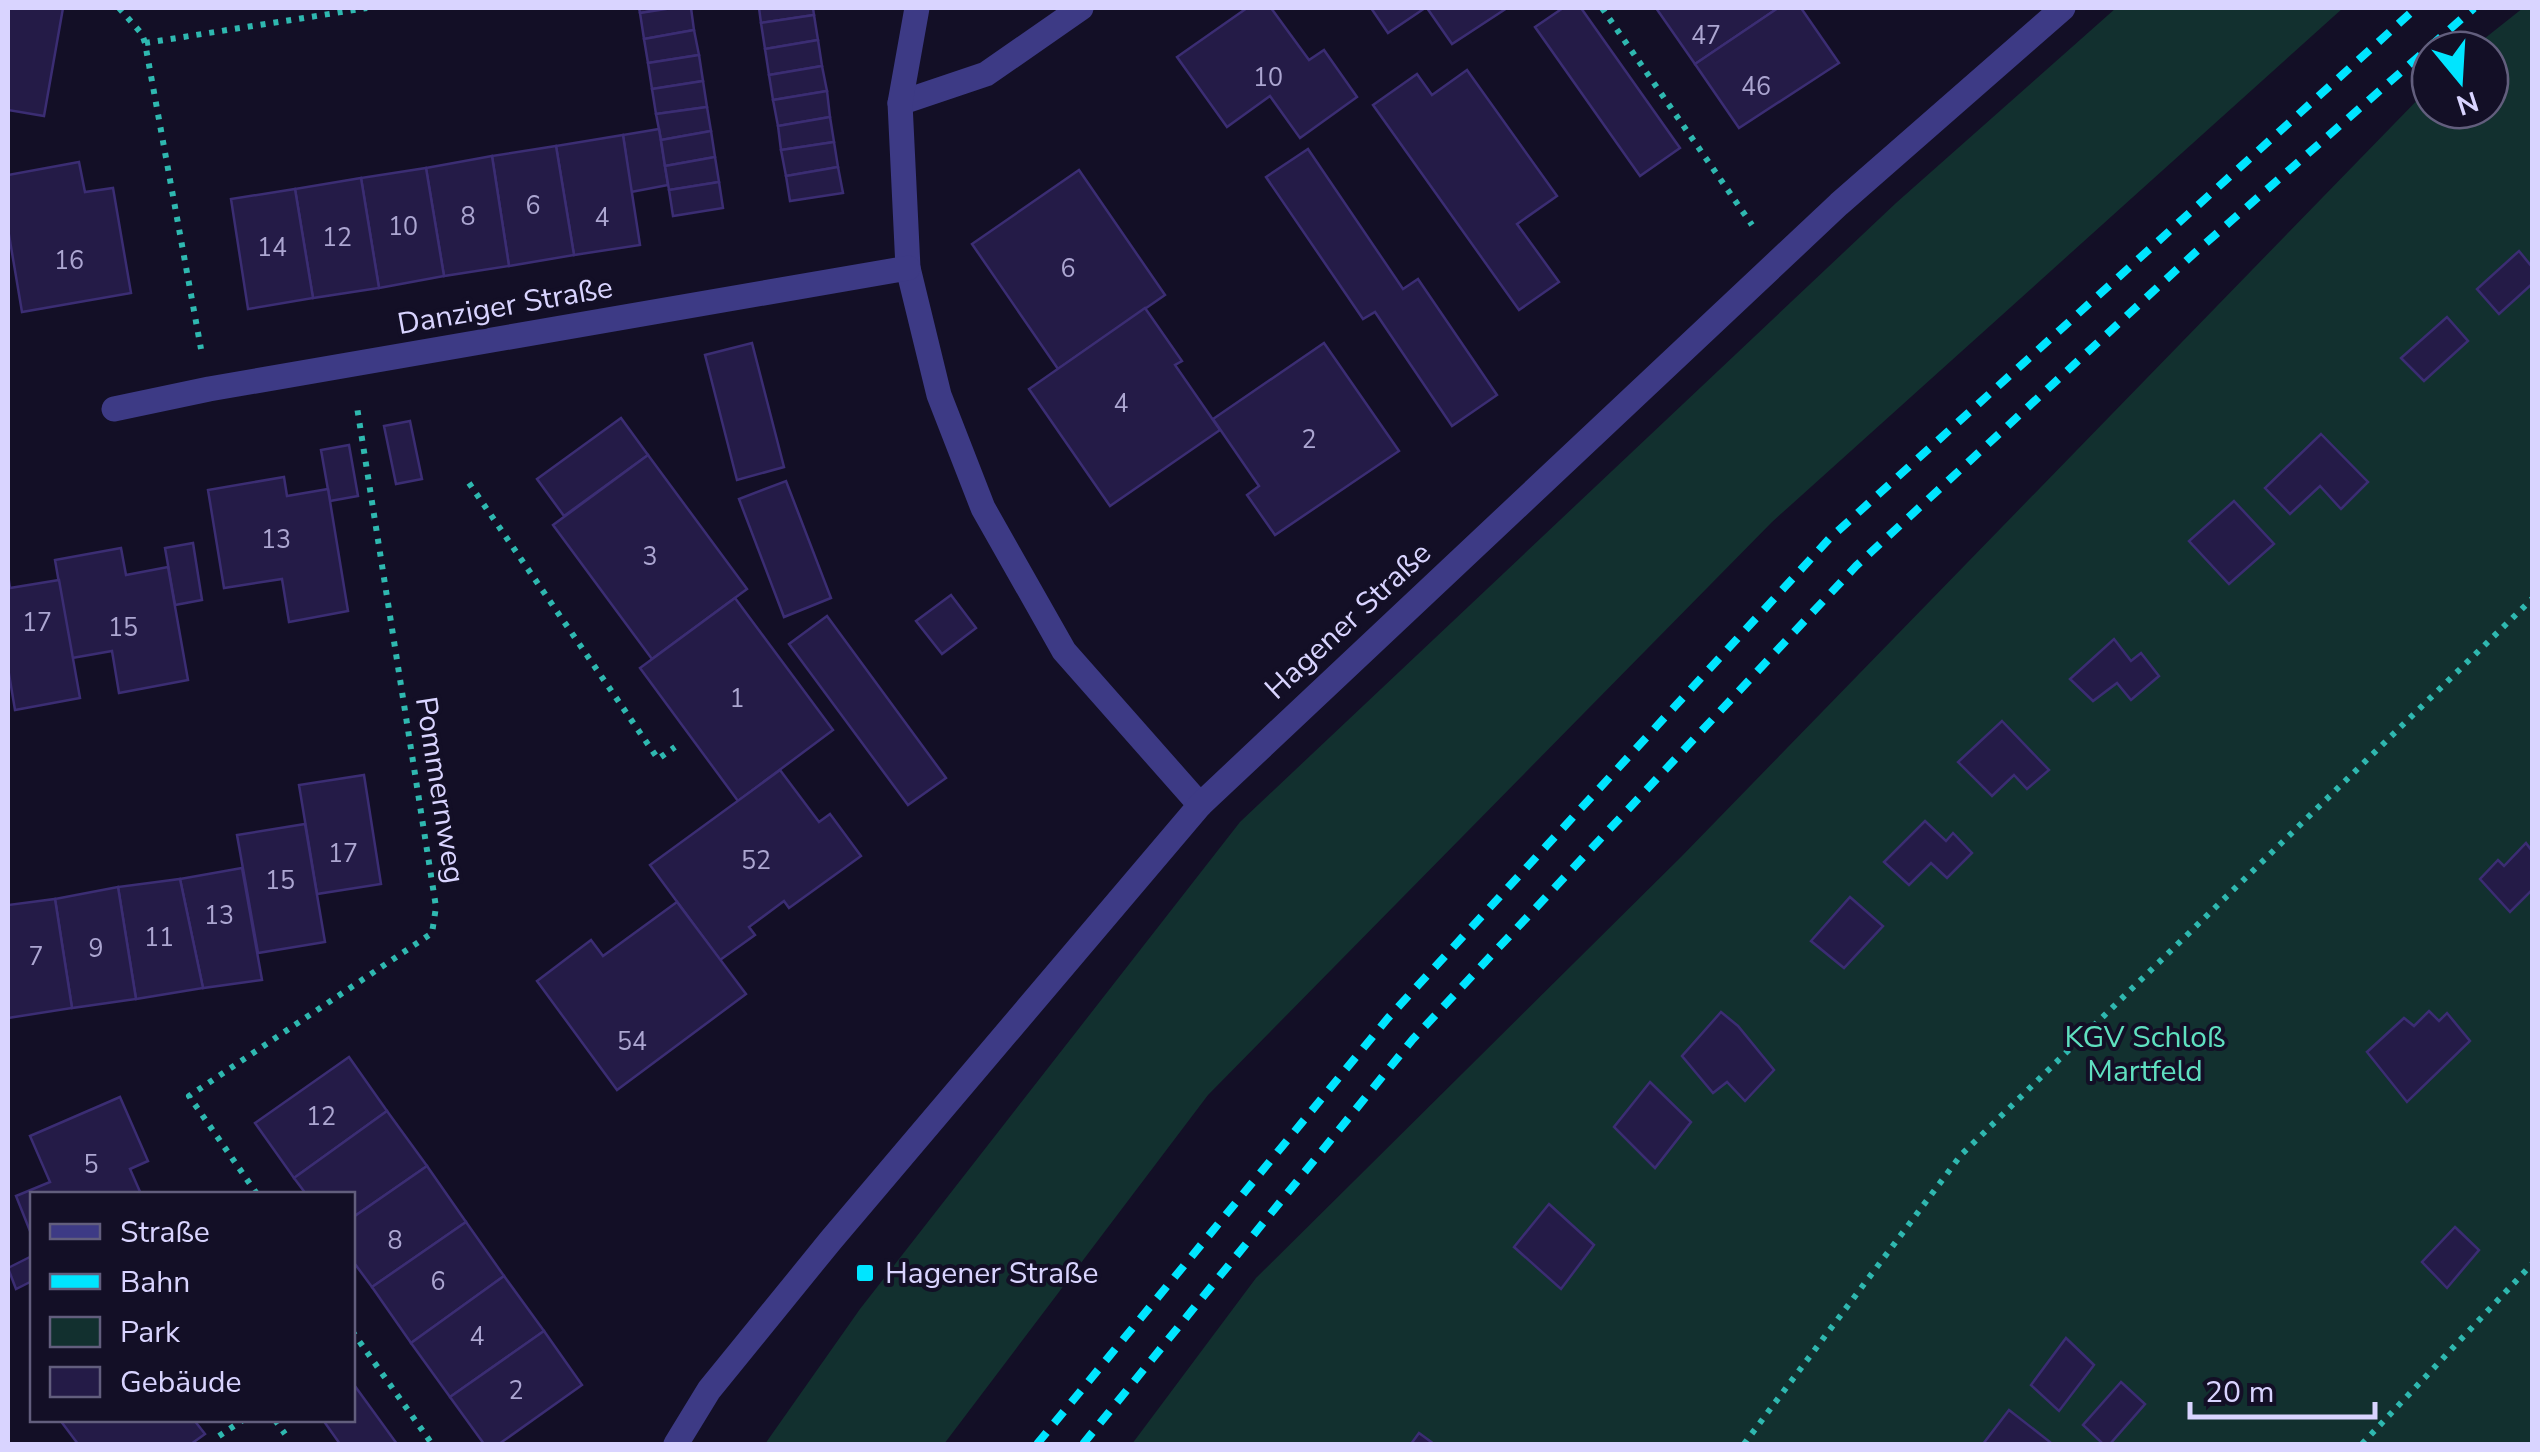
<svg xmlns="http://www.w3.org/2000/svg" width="2540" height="1452" font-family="'Nunito Sans',sans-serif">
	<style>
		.green { fill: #12302f }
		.building { fill: #241b47; stroke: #3b2d73; stroke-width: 2.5 }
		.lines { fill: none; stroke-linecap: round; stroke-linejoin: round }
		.path { stroke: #2fb8b0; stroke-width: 6; stroke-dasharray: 5 8; stroke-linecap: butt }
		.lane { stroke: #3d3a85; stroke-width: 25 }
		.street { stroke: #3d3a85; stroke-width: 25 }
		.rail { stroke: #00e5ff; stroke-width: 8; stroke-dasharray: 15 12; stroke-linecap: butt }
		.poi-dot { fill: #00e5ff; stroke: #130f26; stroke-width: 4 }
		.labels { text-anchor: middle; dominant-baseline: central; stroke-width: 8; stroke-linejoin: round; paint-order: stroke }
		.number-label { font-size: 25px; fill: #aca6d1 }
		.street-label { font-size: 30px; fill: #d9d4ff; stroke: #130f26 }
		.park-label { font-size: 30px; fill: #5fe0c0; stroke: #130f26 }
		.poi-label { font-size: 30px; fill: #d9d4ff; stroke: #130f26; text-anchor: start }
	</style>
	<rect width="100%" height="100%" fill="#130f26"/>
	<g class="green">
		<polygon points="2116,8 2343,8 1772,522 1208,1095 944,1444 765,1444 860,1309 1240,822 1896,203"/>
		<polygon points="2523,8 2532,8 2532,1444 1132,1444 1256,1278 1681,857 2430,87 2430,110 2490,110 2490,50 2470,50"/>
	</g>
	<g class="building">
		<polygon points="8,8 63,8 44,116 8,110"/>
		<polygon points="639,8 672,8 640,13"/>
		<polygon points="672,8 691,8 694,30 644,39 640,13"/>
		<polygon points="759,8 813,8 814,15 761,23"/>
		<polygon points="1247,8 1271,8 1309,60 1324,50 1357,97 1300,138 1270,96 1227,127 1177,57"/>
		<polygon points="1371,8 1425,8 1388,33"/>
		<polygon points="1427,8 1507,8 1452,44"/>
		<polygon points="1563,8 1581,8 1680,148 1640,176 1535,27"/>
		<polygon points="1656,8 1778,8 1695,64"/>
		<polygon points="1778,8 1801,8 1839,63 1739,128 1695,64"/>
		<polygon points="814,15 818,40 765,49 761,23"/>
		<polygon points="694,30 699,55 648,63 644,39"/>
		<polygon points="818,40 822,66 769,75 765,49"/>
		<polygon points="699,55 703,81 652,89 648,63"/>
		<polygon points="822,66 827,91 773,100 769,75"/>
		<polygon points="1467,70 1557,196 1517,224 1559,282 1519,310 1373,105 1417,74 1432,95"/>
		<polygon points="703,81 707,107 656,114 652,89"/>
		<polygon points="827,91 830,117 778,126 773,100"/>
		<polygon points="707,107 711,131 661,140 656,114"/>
		<polygon points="830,117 834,142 781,150 778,126"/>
		<polygon points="659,129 668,185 631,192 623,135"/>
		<polygon points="711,131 715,157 665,166 661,140"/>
		<polygon points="623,135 640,245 574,255 556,146"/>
		<polygon points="834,142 838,167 786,176 781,150"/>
		<polygon points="556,146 574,255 509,266 492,156"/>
		<polygon points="1308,149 1403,289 1418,279 1497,395 1452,426 1375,312 1363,319 1266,177"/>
		<polygon points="492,156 509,266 444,276 426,168"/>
		<polygon points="715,157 719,182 669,190 665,166"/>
		<polygon points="79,162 85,192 113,188 131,293 22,312 8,229 8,175"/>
		<polygon points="838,167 843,193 790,201 786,176"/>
		<polygon points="426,168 444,276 379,288 361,178"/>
		<polygon points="1079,170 1165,295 1058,369 972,244"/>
		<polygon points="361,178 379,288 313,298 295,189"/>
		<polygon points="719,182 723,208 673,216 669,190"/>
		<polygon points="295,189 313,298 248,309 231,199"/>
		<polygon points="2519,251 2532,267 2532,284 2499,314 2477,289"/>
		<polygon points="1145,308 1182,361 1175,365 1220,430 1110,506 1029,389"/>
		<polygon points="2447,317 2468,341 2424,381 2401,358"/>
		<polygon points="752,343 784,467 737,480 705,355"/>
		<polygon points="1324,343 1399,451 1275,535 1247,495 1259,486 1213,419"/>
		<polygon points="621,418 648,455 564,516 537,479"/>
		<polygon points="410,421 422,479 396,484 384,426"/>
		<polygon points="2321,434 2368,482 2341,509 2320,486 2290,514 2265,488"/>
		<polygon points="349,445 358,496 330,501 321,450"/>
		<polygon points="648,455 747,589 652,659 553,525"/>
		<polygon points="284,477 287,496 328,489 348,611 289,622 282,579 224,588 208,490"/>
		<polygon points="786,481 831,598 784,617 739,499"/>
		<polygon points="2234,501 2274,544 2229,584 2189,541"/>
		<polygon points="193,543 202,600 175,605 165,548"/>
		<polygon points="121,548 126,575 168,567 188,680 119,693 112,651 72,658 55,560"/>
		<polygon points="8,574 10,588 59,580 80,698 15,710 8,668"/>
		<polygon points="951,595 976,628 942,654 916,621"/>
		<polygon points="735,598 833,730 738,801 640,668"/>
		<polygon points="827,616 946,778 908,805 789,644"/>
		<polygon points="2114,639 2131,661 2141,653 2159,676 2131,700 2117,683 2093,701 2070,679"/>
		<polygon points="2002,721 2049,770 2027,789 2014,775 1992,796 1958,762"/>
		<polygon points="780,770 819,822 830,814 861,856 789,908 784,901 749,927 755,935 720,960 650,865"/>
		<polygon points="364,775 381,884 317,894 299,785"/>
		<polygon points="1925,821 1946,841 1953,833 1972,853 1947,878 1931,863 1909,885 1884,862"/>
		<polygon points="305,824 325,942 258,953 237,835"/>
		<polygon points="2526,843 2532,851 2532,890 2510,912 2480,879 2498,860 2504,866"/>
		<polygon points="242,868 262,980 203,988 180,879"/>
		<polygon points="180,879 203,988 136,999 118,887"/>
		<polygon points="118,887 136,999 72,1008 55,899"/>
		<polygon points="1850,897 1883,926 1844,968 1811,941"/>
		<polygon points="55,899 72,1008 8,1018 8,905"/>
		<polygon points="677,902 746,994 617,1090 537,981 591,940 603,956"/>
		<polygon points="2429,1011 2439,1021 2447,1013 2470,1041 2407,1102 2367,1052 2404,1018 2414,1026"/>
		<polygon points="1721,1012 1738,1026 1774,1070 1745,1101 1727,1082 1713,1093 1682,1056"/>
		<polygon points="349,1057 387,1111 294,1178 255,1123"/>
		<polygon points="1650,1082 1691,1122 1655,1168 1614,1127"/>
		<polygon points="120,1097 148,1161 130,1169 141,1194 32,1194 32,1236 16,1196 50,1182 30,1136"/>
		<polygon points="387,1111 427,1166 352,1218 352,1194 306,1194 294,1178"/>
		<polygon points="427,1166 466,1222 372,1287 352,1260 352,1218"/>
		<polygon points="1549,1204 1594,1245 1561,1289 1514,1247"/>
		<polygon points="466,1222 504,1276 411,1343 372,1287"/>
		<polygon points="2455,1227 2479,1250 2447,1288 2422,1262"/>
		<polygon points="32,1256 32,1281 16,1289 8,1268"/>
		<polygon points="504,1276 544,1331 450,1397 411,1343"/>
		<polygon points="544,1331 582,1385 499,1444 484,1444 450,1397"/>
		<polygon points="2066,1338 2094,1365 2059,1411 2031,1385"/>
		<polygon points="352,1382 397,1444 340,1444 323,1420 352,1420"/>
		<polygon points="2121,1382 2145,1404 2110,1444 2103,1444 2083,1425"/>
		<polygon points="2009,1410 2050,1442 2049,1444 1983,1444"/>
		<polygon points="60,1420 194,1420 205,1434 191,1444 78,1444"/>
		<polygon points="1419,1433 1434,1444 1411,1444"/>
	</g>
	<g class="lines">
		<g class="path">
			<polyline points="119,8 142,34 145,43 201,349"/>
			<polyline points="1602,8 1752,225"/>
			<polyline points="145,43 367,8"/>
			<polyline points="469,483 658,759 675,747"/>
			<polyline points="257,1194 189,1096 432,933 436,907 357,407"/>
			<polyline points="352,1331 432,1444"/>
			<polyline points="275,1420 285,1434"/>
			<polyline points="219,1436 243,1420"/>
			<polyline points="1744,1444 1961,1155 2532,599"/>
			<polyline points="2362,1444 2532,1264"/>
		</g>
		<polyline class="lane" points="900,103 986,74 1081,8"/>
		<g class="street">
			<polyline points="917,8 900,103 908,268 939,395 983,508 1064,651 1200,805"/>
			<polyline points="114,409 209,389 908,268"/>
			<polyline points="676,1444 709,1390 831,1240 1200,805 1839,204 2063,8"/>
		</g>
		<g class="rail">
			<polyline points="1037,1444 1388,1018 1829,539 2416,8"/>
			<polyline points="1083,1444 1413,1039 1856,566 2199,249 2474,8"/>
		</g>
	</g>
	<rect class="poi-dot" x="855" y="1263" width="20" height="20" rx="5"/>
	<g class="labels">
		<g class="number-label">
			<text x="1706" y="36">47</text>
			<text x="1268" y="78">10</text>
			<text x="1756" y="87">46</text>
			<text x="533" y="206">6</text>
			<text x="468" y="217">8</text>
			<text x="602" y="218">4</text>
			<text x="403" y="227">10</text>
			<text x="337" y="238">12</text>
			<text x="272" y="248">14</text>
			<text x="69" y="261">16</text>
			<text x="1068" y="269">6</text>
			<text x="1121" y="404">4</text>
			<text x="1309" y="440">2</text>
			<text x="276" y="540">13</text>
			<text x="650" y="557">3</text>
			<text x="37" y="623">17</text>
			<text x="123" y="628">15</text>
			<text x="737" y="699">1</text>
			<text x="343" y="854">17</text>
			<text x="756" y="861">52</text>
			<text x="280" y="881">15</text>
			<text x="219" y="916">13</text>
			<text x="159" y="938">11</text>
			<text x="96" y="949">9</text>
			<text x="36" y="957">7</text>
			<text x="632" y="1042">54</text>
			<text x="321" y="1117">12</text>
			<text x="91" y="1165">5</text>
			<text x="395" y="1241">8</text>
			<text x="438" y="1282">6</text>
			<text x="477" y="1337">4</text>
			<text x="516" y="1391">2</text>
		</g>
		<g class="street-label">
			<text transform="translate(505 306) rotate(-10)">Danziger Straße</text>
			<text transform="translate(1348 621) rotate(-43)">Hagener Straße</text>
			<text transform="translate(440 790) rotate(81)">Pommernweg</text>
		</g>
		<g class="park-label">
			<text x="2145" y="1037">KGV Schloß<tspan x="2145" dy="34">Martfeld</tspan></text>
		</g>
		<g class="poi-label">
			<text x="885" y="1273">Hagener Straße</text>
		</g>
	</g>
	<rect width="2540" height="1452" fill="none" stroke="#d9d4ff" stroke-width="20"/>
	<rect x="30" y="1192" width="325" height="230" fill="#130f26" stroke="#625e7d" stroke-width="2.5"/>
	<rect x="50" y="1224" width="50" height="15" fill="#3d3a85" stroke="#625e7d" stroke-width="2.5"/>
	<text x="120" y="1242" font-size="30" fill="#d9d4ff">Straße</text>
	<rect x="50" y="1274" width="50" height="15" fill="#00e5ff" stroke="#625e7d" stroke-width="2.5"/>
	<text x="120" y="1292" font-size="30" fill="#d9d4ff">Bahn</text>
	<rect x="50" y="1317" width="50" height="30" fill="#12302f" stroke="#625e7d" stroke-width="2.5"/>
	<text x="120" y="1342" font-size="30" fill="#d9d4ff">Park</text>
	<rect x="50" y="1367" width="50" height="30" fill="#241b47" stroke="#625e7d" stroke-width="2.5"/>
	<text x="120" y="1392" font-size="30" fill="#d9d4ff">Gebäude</text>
	<g transform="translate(2460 80) rotate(162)"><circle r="48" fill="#130f26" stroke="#625e7d" stroke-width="2.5"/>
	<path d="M0-8L18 38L0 25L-18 38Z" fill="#00e5ff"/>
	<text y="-15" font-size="28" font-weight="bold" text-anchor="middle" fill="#d9d4ff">N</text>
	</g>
	<path d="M2190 1402v15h185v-15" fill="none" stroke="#d9d4ff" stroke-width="5"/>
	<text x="2205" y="1402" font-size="30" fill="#d9d4ff" stroke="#130f26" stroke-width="8" paint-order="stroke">20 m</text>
</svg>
